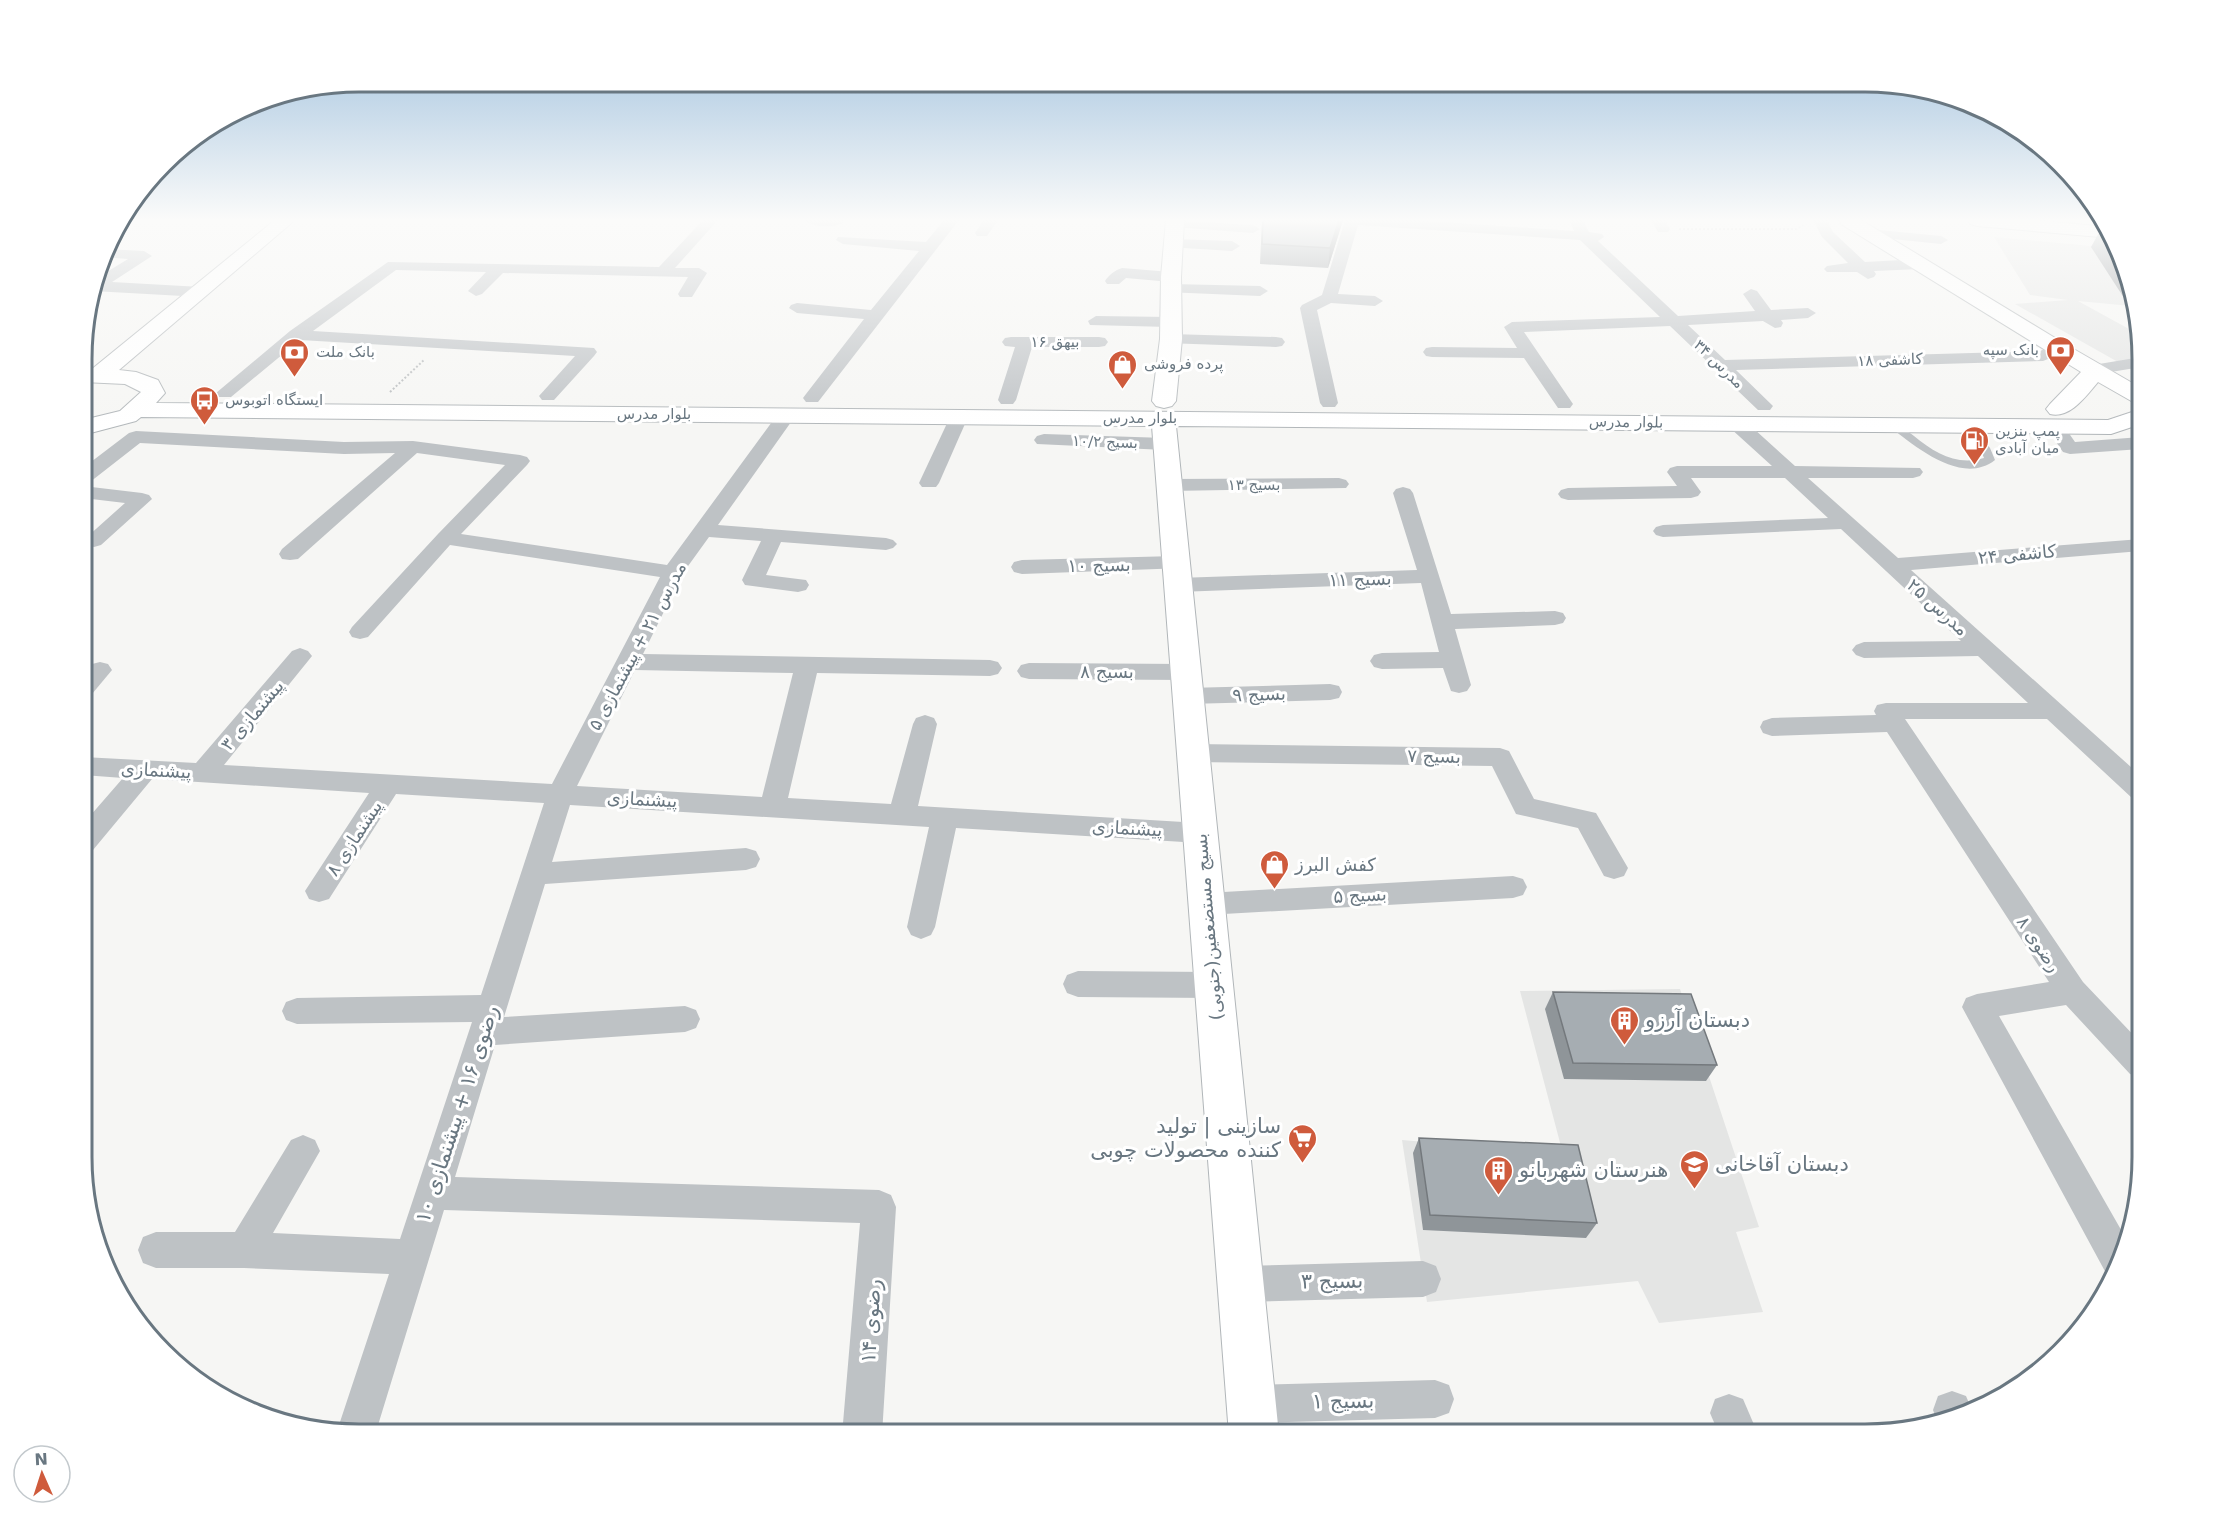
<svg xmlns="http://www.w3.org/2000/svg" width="2223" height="1516" font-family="'DejaVu Sans',Cairo,sans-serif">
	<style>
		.built { fill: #e4e5e4 }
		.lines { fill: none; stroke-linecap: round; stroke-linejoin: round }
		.secondary-casing { stroke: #b1b6b9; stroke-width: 2 }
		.path { stroke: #b8bbbd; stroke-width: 2; stroke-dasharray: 2 2; stroke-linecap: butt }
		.lane { fill: #bec2c5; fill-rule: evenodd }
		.street { fill: #bec2c5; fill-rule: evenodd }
		.secondary { fill: #fff; fill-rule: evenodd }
		.wall { fill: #8f9599 }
		.shaded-wall { fill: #74797d }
		.building { fill: #a6adb2; stroke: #74797d; stroke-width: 1.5 }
		.labels { text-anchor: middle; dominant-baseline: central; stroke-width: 6; stroke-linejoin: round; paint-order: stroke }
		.far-street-label { font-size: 15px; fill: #697781; stroke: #fff }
		.far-poi-label { font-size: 15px; fill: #697781; stroke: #fff; text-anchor: start }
		.street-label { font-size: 18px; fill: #697781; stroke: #fff }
		.poi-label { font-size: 18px; fill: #697781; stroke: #fff; text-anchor: start }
		.near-poi-label { font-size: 21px; fill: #697781; stroke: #fff; text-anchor: start }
		.near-street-label { font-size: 21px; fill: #697781; stroke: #fff }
		.rim { fill: none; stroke: #697781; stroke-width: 3 }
	</style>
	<rect width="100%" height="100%" fill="#f6f6f4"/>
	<g class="built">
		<polygon points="1994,237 2114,248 2131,306 2078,301 2140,335 2141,375 2015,304 2068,300 2030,295"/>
		<polygon points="1680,989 1759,1227 1736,1232 1763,1312 1659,1323 1638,1281 1427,1302 1402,1140 1563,1154 1520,991"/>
	</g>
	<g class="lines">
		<defs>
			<g id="secondary">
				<polygon points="275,220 295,220 119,370 136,372 158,380 165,393 156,403 2108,420 2141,409 2141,424 2111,434 1176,426 1279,1435 1229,1435 1152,426 141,417 136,421 83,435 83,420 120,411 141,392 125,384 83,382 83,370 92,369"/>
				<polygon points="1166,220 1184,220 1181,277 1182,339 1176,401 1172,406 1164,408 1156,406 1152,401 1160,339 1161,277"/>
				<path d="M1839,220H1861L2065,344L2141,388V404L2133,402L2098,382C2086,396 2070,419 2050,414L2046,409L2050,404L2081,372L1841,224Z"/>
				<polygon points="1968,220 2033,220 2107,227 2111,238 1977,226 1970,224"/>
			</g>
		</defs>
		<use href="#secondary" class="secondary-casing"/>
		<g class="path">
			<polyline points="1679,229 1796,229 1803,225"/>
			<polyline points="390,392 424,360"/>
		</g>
		<path class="lane" d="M1894,422C1901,425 1907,431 1914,436C1935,453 1956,466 1984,458L1981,451L1961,425L1962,423H1970L1990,448L1995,460C1962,486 1916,447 1890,427L1889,425Z"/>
		<g class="street">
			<polygon points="703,220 718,220 675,268 699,268 707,273 692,297 680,297 678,294 688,277 503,273 482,294 476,296 468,291 486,272 396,270 313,331 594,348 597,352 594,356 554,400 542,400 539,396 575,356 300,340 231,397 219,397 216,393 290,331 388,262 659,267"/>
			<path d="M804,220H843L844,222C836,229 811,227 804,220Z"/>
			<polygon points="944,220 959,220 818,402 806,402 803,398 806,394 864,319 797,313 789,308 791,305 797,303 871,310 919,251 843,244 836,240 838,237 926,242"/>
			<polygon points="984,220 998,220 987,236 977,236 975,233"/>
			<polygon points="1169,220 1253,225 1260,229 1253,233 1174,227 1167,223"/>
			<polygon points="1345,220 1413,220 1574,231 1569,220 1583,220 1589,232 1602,234 1604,237 1598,241 1678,316 1755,311 1743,294 1751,289 1757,291 1771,310 1808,308 1816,313 1808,318 1781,320 1783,323 1781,327 1775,328 1763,321 1688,325 1725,360 2040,351 2057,344 2063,345 2066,349 2063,353 2043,361 1736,370 1773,406 1770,410 1758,410 1670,326 1524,332 1573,404 1570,408 1558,408 1524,358 1432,357 1426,356 1423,352 1426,348 1432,347 1517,348 1504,327 1512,322 1660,317 1580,240 1358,225 1338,294 1375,296 1383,301 1375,306 1331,303 1317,310 1338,403 1335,407 1323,407 1320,403 1300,308 1302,305 1322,295"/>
			<polygon points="1651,220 1665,220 1670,229 1668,232 1658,232"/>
			<polygon points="1813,220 1827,220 1833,232 1865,262 1920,259 1928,264 1920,269 1874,271 1876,274 1874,277 1868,279 1857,272 1827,272 1824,269 1827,266 1848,263 1822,237"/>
			<polygon points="1869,229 1941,236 1948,240 1941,244 1864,236 1862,233 1864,230"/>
			<polygon points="1173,239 1232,241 1240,246 1232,251 1168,247 1165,244"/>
			<polygon points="106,249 144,251 152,256 112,282 201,287 209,292 201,297 93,291 97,278 128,259 103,257"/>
			<path d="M1122,268L1171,272L1179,277L1171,282L1126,278L1119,284H1107L1105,281C1109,275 1115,270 1122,268Z"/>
			<polygon points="1171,284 1260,286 1268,291 1260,296 1165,292 1163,289"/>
			<polygon points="1096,316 1170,317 1178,322 1170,327 1090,325 1088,321"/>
			<polygon points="1171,334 1276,337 1282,338 1285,342 1282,346 1276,347 1165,343 1163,339 1165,335"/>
			<polygon points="1011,337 1099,337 1105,338 1108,342 1105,346 1099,347 1032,347 1016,400 1013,404 1001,404 998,400 1015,347 1005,346 1002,342 1005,338"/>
			<polygon points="2141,357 2141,367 2093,375 2087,374 2084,370 2087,366"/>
			<path d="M787,409L794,411L796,415L718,525L886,538L893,540L897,544L893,548L886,550L781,542L766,575L806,580L809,585L806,590L798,592L745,585L742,580L761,541L709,537L683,573L643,654L990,660L998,662L1002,668L998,674L990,676L817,673L788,798L891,804L913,724L916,718L925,715L934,718L937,724L918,806L1200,823L1210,826L1214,833L1210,840L1200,843L956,828L935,927L931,935L921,939L911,935L907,927L929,827L570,805L552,862L746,848L756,851L760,859L756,867L746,870L545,884L504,1017L685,1006L696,1010L700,1019L696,1028L685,1032L495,1045L455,1177L879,1190L891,1195L896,1207L882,1435H842L860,1223L444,1210L375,1435L337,1431L389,1274L244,1268H156L143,1263L138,1250L143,1237L156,1232H235L291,1140L303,1135L315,1140L320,1151L273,1233L400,1239L472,1022L297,1024L286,1020L282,1011L286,1002L297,998L481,995L544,803L396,794L329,899L319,902L309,899L305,891L369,793L152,779L93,850L83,853V824L123,778L83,775V757L196,763L292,651L300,648L308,651L312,656L308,661L224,765L552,784L660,577L450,545L368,637L360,639L352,637L349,632L352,627L438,534L505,465L417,453L298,559L290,560L282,559L279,554L282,549L395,453L344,454L140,443L90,482L83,484V468L129,433L136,431L344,442L413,441L520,455L527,457L530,461L527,465L461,534L667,565L780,411ZM635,670L793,673L762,797L577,786Z"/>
			<polygon points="959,411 966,413 968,417 939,483 936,487 922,487 919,483 950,417 952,413"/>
			<polygon points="1736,417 1743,419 1795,466 1920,468 1923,472 1920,476 1913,478 1808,478 1898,558 2141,539 2141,551 1911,570 2141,776 2141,801 2132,798 2047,719 1905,719 2083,982 2141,1043 2141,1078 2130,1074 2066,1005 1999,1016 2128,1242 2113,1277 2107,1275 1962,1007 1966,998 1977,994 2049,982 1887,732 1772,736 1763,733 1760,727 1763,721 1772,718 1876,715 1874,711 1877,705 1886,703 2028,703 1978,656 1864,658 1856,655 1852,650 1856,645 1864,642 1961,641 1841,529 1663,537 1656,535 1653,531 1656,527 1663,525 1828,518 1785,478 1691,478 1701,492 1698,496 1691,498 1568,500 1561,498 1558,494 1561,490 1568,488 1677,486 1667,472 1670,468 1677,466 1772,466 1729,427 1727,423 1729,419"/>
			<polygon points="2054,420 2061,422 2075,442 2141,437 2141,449 2070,454 2063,452 2045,426 2047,422"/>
			<polygon points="1044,434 1165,438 1172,440 1175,444 1172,448 1165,450 1037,444 1034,440 1037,436"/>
			<polygon points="1339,478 1346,480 1349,484 1346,488 1169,491 1162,489 1159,485 1162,481 1169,479"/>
			<polygon points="83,486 142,493 149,495 152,499 101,545 94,547 87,545 83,541 87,537 125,503 83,498"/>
			<polygon points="1403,487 1410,489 1413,493 1451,614 1555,611 1563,613 1566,618 1563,623 1555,625 1455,629 1471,685 1467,691 1459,693 1451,691 1443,668 1382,669 1374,667 1370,661 1374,655 1382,653 1439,652 1421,583 1178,592 1170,590 1167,585 1170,580 1178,578 1417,570 1393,493 1396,489"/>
			<polygon points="1176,556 1184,558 1187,563 1184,568 1022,574 1014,572 1011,567 1014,562 1022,560"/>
			<polygon points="100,662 108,664 112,670 92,694 83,696 83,673 92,664"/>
			<polygon points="1029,663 1186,664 1194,666 1198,672 1194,678 1186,680 1029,679 1021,677 1017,671 1021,665"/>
			<polygon points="1330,684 1339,686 1342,692 1339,698 1330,700 1188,704 1179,702 1176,696 1179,690 1188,688"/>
			<polygon points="1193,744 1500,748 1509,751 1534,799 1596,813 1628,868 1624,876 1614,879 1604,876 1578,828 1516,814 1492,766 1193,762 1184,759 1180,753 1184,747"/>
			<polygon points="1513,876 1523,879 1527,887 1523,895 1513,898 1206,915 1196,912 1192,904 1196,896 1206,893"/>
			<polygon points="1078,971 1213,972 1224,976 1228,985 1224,994 1213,998 1078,997 1067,993 1063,984 1067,975"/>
			<polygon points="1423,1261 1436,1266 1441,1279 1436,1292 1423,1297 1240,1302 1227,1297 1222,1284 1227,1271 1240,1266"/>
			<polygon points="1435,1380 1449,1385 1454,1399 1449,1413 1435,1418 1251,1423 1237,1418 1232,1404 1237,1390 1251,1385"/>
			<polygon points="1952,1391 1966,1396 1971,1408 1936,1418 1933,1410 1938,1396"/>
			<polygon points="1729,1394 1743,1399 1758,1434 1719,1434 1710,1413 1715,1399"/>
		</g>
		<use href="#secondary" class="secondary"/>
	</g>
	<g class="wall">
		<polygon points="1262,220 1343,220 1328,268 1260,264"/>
		<polygon points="2094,220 2105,220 2107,226 2098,224"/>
		<polygon points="2101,229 2108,230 2130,301 2126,301 2091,247"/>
		<polygon points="1553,992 1717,1065 1706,1081 1564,1079 1545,1009"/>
		<polygon points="1419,1138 1597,1223 1586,1238 1423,1230 1413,1153"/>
	</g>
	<polygon class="shaded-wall" points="1339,220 1343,220 1328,268 1330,248"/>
	<g class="building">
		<polygon points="1263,220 1339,220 1330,248 1262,244"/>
		<polygon points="2101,229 2108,230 2113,247"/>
		<polygon points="1553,992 1691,994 1717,1065 1573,1063"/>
		<polygon points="1419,1138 1578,1145 1597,1223 1430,1215"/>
	</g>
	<linearGradient id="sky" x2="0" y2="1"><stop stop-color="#95bada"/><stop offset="0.51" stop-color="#fbfbfa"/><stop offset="1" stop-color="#fbfbfa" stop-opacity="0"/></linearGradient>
	<rect width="2223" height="432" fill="url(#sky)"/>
	<defs>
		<symbol id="bank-pin" viewBox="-11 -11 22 30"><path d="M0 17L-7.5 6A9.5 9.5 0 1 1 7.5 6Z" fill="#cf5b3c" stroke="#fff"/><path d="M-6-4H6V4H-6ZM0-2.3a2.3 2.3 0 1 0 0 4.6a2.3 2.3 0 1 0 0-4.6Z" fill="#fff"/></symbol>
		<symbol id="shop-pin" viewBox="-11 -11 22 30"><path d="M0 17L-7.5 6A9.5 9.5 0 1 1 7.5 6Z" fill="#cf5b3c" stroke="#fff"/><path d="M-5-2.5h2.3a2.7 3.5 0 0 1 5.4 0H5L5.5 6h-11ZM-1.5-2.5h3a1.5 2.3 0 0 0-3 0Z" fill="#fff"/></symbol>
		<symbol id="bus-pin" viewBox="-11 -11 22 30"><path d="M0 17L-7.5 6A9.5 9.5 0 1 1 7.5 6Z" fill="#cf5b3c" stroke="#fff"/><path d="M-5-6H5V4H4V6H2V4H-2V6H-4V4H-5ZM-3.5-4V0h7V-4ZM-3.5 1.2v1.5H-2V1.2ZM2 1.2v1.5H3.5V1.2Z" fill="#fff"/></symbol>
		<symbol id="fuel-pin" viewBox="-11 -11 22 30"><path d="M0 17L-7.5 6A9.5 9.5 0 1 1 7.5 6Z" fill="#cf5b3c" stroke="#fff"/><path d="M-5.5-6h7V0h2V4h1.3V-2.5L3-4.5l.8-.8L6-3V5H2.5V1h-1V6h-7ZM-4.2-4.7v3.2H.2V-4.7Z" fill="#fff"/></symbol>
		<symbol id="building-pin" viewBox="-11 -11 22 30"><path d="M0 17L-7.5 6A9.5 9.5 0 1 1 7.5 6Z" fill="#cf5b3c" stroke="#fff"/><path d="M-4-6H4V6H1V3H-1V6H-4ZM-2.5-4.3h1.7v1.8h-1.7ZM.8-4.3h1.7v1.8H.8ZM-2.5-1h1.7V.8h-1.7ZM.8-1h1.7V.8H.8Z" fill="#fff"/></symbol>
		<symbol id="supermarket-pin" viewBox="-11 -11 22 30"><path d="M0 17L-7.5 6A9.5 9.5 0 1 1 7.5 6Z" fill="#cf5b3c" stroke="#fff"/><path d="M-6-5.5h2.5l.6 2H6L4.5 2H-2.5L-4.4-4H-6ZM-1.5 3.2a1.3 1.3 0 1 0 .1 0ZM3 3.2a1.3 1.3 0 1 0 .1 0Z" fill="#fff"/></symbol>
		<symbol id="school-pin" viewBox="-11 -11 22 30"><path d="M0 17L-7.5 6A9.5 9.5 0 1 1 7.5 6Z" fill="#cf5b3c" stroke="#fff"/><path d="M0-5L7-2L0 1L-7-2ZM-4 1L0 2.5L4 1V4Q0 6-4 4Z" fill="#fff"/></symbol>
	</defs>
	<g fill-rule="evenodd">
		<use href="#bank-pin" x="2044" y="334" width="33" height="45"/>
		<use href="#bank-pin" x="278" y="336" width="33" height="45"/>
		<use href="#shop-pin" x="1106" y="348" width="33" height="45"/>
		<use href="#bus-pin" x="188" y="384" width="33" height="45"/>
		<use href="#fuel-pin" x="1958" y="424" width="33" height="45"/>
		<use href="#shop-pin" x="1258" y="848" width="33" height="45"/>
		<use href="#building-pin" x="1608" y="1004" width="33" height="45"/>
		<use href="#supermarket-pin" x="1286" y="1122" width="33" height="45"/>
		<use href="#school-pin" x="1678" y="1148" width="33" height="45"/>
		<use href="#building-pin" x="1482" y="1154" width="33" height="45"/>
	</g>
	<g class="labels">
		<g class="far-street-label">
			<text x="1055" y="342">بیهق ۱۶</text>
			<text transform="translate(1890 360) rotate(-2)">کاشفی ۱۸</text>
			<text transform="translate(1719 364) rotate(44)">مدرس ۳۴</text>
			<text x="654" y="414">بلوار مدرس</text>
			<text x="1140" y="418">بلوار مدرس</text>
			<text transform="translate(1626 422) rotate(1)">بلوار مدرس</text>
			<text transform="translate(1105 442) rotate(2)">بسیج ۱۰/۲</text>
			<text x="1254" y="485">بسیج ۱۳</text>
		</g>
		<g class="far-poi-label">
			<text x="2039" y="350" text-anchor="end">بانک سپه</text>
			<text x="316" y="352">بانک ملت</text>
			<text x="1144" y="364">پرده فروشی</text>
			<text x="225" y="400">ایستگاه اتوبوس</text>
			<text x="1995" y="431">پمپ بنزین<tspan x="1995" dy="17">میان آبادی</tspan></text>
		</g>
		<g class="street-label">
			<text transform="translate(2017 554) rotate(-5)">کاشفی ۲۴</text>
			<text transform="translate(1099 565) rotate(-1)">بسیج ۱۰</text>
			<text transform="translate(1360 579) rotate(-2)">بسیج ۱۱</text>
			<text transform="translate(1938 607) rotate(42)">مدرس ۲۵</text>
			<text transform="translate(637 646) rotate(-62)">مدرس ۲۱ + پیشنمازی ۵</text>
			<text x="1107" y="671">بسیج ۸</text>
			<text transform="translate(1259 694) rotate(-2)">بسیج ۹</text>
			<text transform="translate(252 715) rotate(-50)">پیشنمازی ۳</text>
			<text transform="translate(1434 756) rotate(1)">بسیج ۷</text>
			<text transform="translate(156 770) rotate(3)">پیشنمازی</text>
			<text transform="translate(642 799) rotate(3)">پیشنمازی</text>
			<text transform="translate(1127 828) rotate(3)">پیشنمازی</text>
			<text transform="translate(354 838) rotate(-57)">پیشنمازی ۸</text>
			<text transform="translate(1360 895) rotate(-3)">بسیج ۵</text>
			<text transform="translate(1208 927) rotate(-95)">بسیج مستضعفین(جنوبی)</text>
			<text transform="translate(2039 944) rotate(56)">رضوی ۸</text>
		</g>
		<g class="poi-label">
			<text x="1295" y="864">کفش البرز</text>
		</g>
		<g class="near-poi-label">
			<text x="1645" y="1020">دبستان آرزو</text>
			<text x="1281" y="1126" text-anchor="end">سازینی | تولید<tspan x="1281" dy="24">کننده محصولات چوبی</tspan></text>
			<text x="1715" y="1164">دبستان آقاخانی</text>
			<text x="1519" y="1170">هنرستان شهربانو</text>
		</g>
		<g class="near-street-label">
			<text transform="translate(457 1114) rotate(-72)">رضوی ۱۶ + پیشنمازی ۱۰</text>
			<text transform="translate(1332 1281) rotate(-1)">بسیج ۳</text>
			<text transform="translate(871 1321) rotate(-86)">رضوی ۱۴</text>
			<text transform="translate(1343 1401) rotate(-1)">بسیج ۱</text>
		</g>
	</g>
	<path d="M0 0H2223V1516H0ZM359 92H1865A267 267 0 0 1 2132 359V1157A267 267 0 0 1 1865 1424H359A267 267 0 0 1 92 1157V359A267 267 0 0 1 359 92Z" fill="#fff" fill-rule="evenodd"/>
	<path class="rim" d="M359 92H1865A267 267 0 0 1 2132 359V1157A267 267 0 0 1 1865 1424H359A267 267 0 0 1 92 1157V359A267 267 0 0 1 359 92Z"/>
	<g transform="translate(42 1474) rotate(357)"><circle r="28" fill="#ffffff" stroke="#c3c9cd" stroke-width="1.5"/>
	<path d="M0-4.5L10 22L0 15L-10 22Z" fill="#cf5b3c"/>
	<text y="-9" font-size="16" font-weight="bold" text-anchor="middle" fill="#697781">N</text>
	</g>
</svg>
